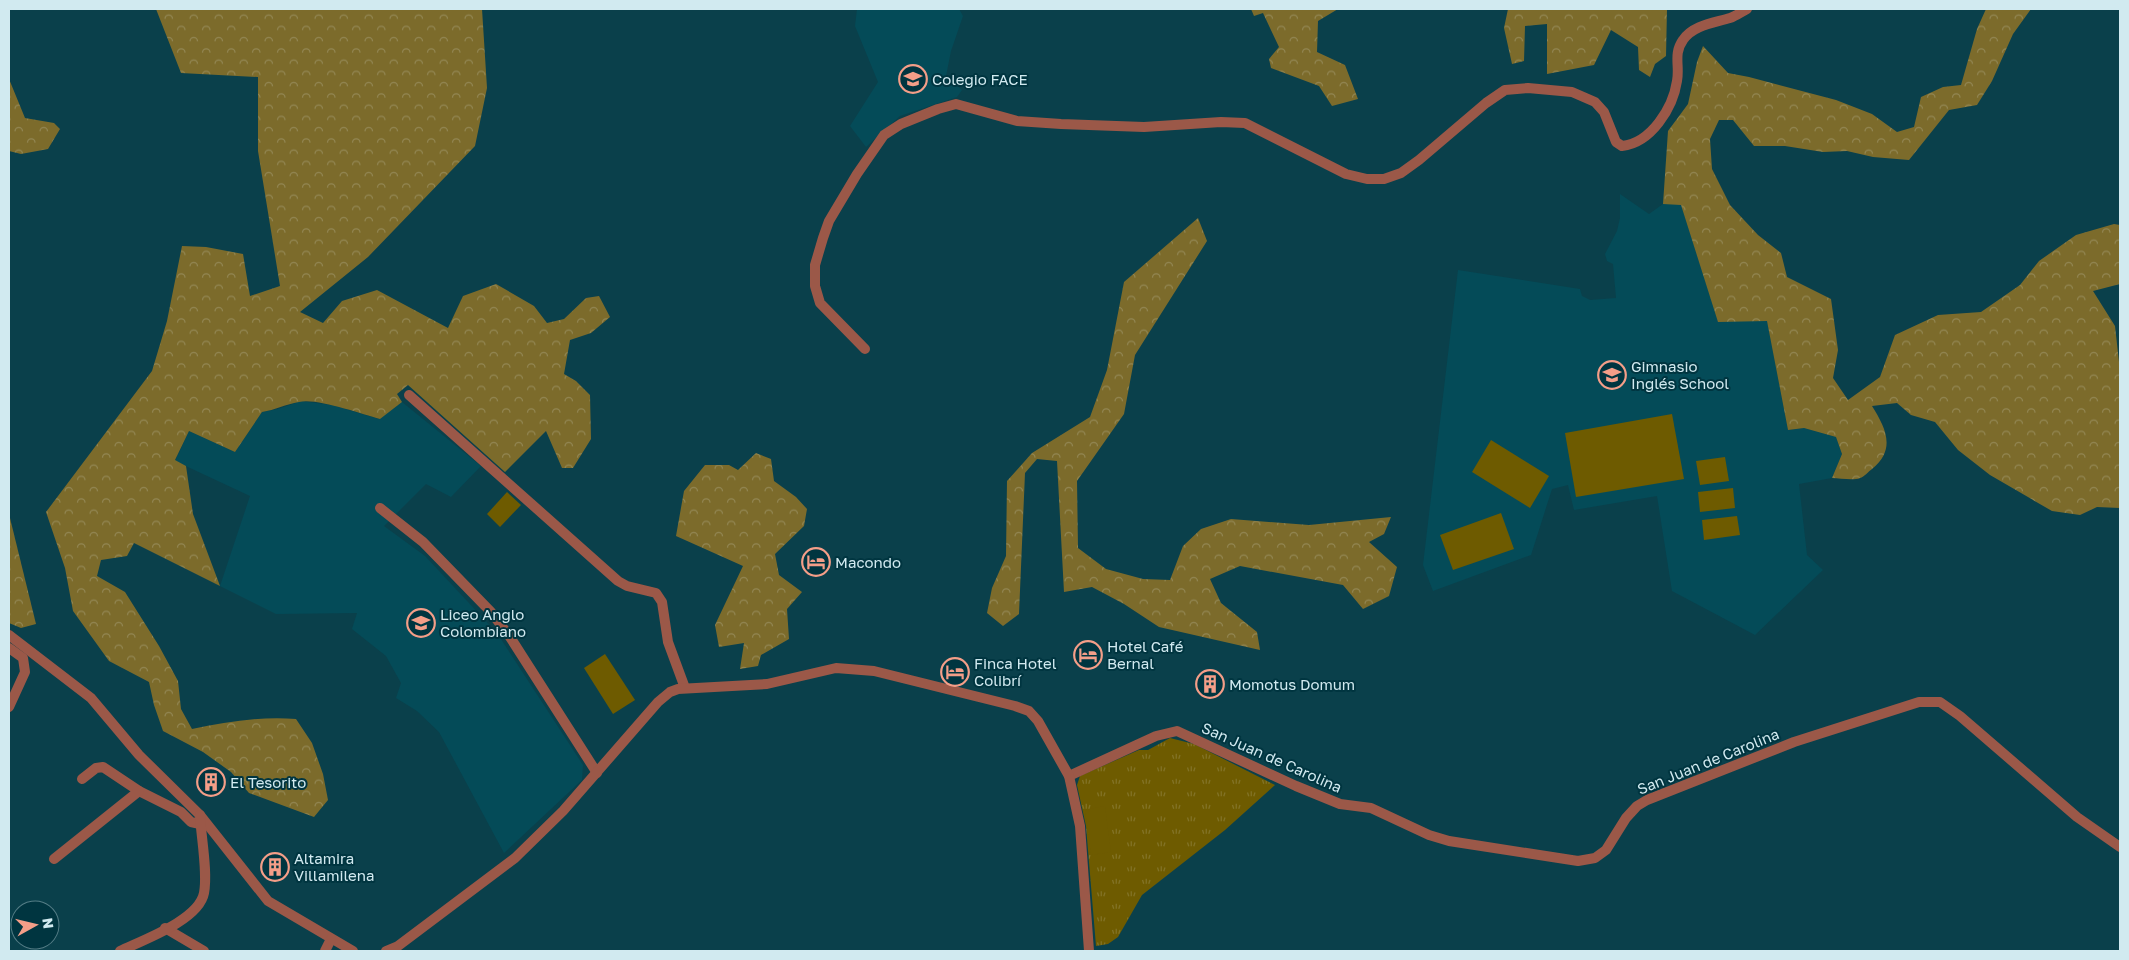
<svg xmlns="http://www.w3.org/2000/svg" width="2129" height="960" font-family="'Golos Text',sans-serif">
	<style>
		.built { fill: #044b58 }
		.forest { fill: url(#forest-crowns) }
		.park { fill: url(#park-tufts) }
		.garden { fill: #6e5b00 }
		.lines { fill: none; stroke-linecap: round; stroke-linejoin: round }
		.minor { stroke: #9b5848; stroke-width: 10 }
		.labels { text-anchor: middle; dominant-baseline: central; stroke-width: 4; stroke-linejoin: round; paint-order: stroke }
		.poi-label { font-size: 15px; fill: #d1eaf0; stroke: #003540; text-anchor: start }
		.street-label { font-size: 15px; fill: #d1eaf0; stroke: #003540 }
	</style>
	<defs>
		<pattern id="forest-crowns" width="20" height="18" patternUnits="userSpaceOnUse" patternTransform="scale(1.25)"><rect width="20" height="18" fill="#7c6b2b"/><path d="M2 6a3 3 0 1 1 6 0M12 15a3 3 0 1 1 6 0" fill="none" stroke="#938754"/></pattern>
		<pattern id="park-tufts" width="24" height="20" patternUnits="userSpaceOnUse" patternTransform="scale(1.25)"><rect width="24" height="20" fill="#6e5b00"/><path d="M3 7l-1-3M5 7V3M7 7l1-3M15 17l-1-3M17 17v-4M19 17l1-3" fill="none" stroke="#827326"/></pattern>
	</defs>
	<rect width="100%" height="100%" fill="#0a404b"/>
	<g class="built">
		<polygon points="857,9 959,9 963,16 951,51 946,76 962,90 957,97 900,116 866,147 850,126 878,82 855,26"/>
		<polygon points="1620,194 1649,214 1663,204 1681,204 1718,321 1767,320 1788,430 1804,428 1836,437 1842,454 1832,478 1799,484 1807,555 1823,570 1755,635 1672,591 1657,496 1574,510 1568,485 1552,489 1531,555 1433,591 1423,565 1458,270 1580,289 1582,296 1590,300 1616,298 1613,264 1607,261 1605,254 1617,231 1620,218"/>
		<polygon points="301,401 332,405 379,419 402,402 481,466 451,497 426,484 384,526 425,556 497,633 583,765 582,780 504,853 439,732 417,711 396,698 401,683 386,656 352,629 357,613 276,614 220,586 250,496 175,461 189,431 235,452 262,412 278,409"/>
	</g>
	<g class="forest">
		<path d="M156,9H482L487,88L475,146L368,257L300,312L323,323L342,301L377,290L448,328L463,296L496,284L534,306L547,323L564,319L586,298L599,296L610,317L591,333L570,340L564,374L576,381L590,395L591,439L573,468H562L546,431L505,472L408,385L397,394L402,402L380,419C360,414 318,398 299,402C286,404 275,410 262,412L235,452L189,431L175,460L186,466L193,514L220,586L134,543L127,556L101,560L97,576L125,592L159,646L178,681L181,709L192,729C226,722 261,716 296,719L312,743L323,774L328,800L314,817L249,793L231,772L203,752L163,731L154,705L149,682L109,661L73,611L65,568L46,512L152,371L167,321L182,246L206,247L243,254L250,296L280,286L258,151V77L181,73Z"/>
		<polygon points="1251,9 1338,9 1318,21 1317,52 1345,65 1358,99 1332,106 1319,86 1271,68 1269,59 1279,47 1263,13 1254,16"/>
		<polygon points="1508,9 1667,9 1666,56 1655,64 1650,77 1639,70 1638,47 1611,30 1594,65 1547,74 1547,24 1525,26 1524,61 1512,64 1504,28"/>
		<path d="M1986,9H2031L2013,34L1992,81L1977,105L1949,110L1909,160L1873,157L1847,151L1823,152L1785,146H1754L1733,120H1719L1710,139L1712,169L1730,205L1758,235L1781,253L1787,277L1831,299L1838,350L1833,378L1848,400L1880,377L1895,335L1938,315L1981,312L2020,285L2039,261L2076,235L2114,224L2120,225V284L2093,291L2115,326L2120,371V508L2097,507L2080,515L2052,511L1990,475L1958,450L1935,422L1911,415L1897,403L1872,406C1885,427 1897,449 1872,469C1869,471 1864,477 1860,478C1853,481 1840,478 1832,478L1842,454L1836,437L1804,428L1788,430L1767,321L1718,322L1681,205L1663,204L1668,131L1688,104L1697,62L1703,46L1728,73L1749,77L1836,100L1872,114L1897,132L1914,127L1921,97L1943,87L1961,85L1977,29Z"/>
		<polygon points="9,79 25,118 54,123 60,129 48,149 21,154 9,151"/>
		<polygon points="1198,218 1207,241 1135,355 1124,414 1077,481 1078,548 1106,569 1143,579 1170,580 1183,546 1201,529 1231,519 1309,525 1391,517 1384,534 1369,542 1397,567 1389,596 1363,609 1343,585 1240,566 1210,579 1221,603 1257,632 1260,650 1159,627 1124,604 1092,587 1064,592 1057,461 1037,459 1025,473 1019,614 1003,626 987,613 992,588 1006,556 1007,481 1032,453 1090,417 1107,370 1124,282"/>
		<polygon points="756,453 771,459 774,481 796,497 807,509 804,526 775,554 779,575 802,592 787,609 789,639 761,655 758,666 740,669 744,643 719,647 715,625 743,566 676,536 684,491 705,465 729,465 738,470"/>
		<polygon points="9,514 36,624 21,628 9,623"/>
	</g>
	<polygon class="park" points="1170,738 1194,744 1275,785 1225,830 1142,895 1118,937 1108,944 1096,946 1086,826 1077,785 1080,776 1139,750 1148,750"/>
	<g class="garden">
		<polygon points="1672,414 1684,479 1576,497 1565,433"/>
		<polygon points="1491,440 1549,476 1530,508 1472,472"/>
		<polygon points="1725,457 1729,481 1700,485 1696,461"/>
		<polygon points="1733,488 1735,508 1700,512 1698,492"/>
		<polygon points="507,492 521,505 500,527 487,514"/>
		<polygon points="1501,513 1514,549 1453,570 1440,535"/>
		<polygon points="1737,516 1740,535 1704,540 1702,520"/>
		<polygon points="605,654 635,700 613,714 584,668"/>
		<polygon points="1105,806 1111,852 1091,855 1085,810"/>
	</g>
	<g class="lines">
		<g class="minor">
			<path d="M865,349L820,303L815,286V265L823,238L829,221L857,174L884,135L901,124L938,109L956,104L1017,121L1061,124L1144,127L1221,122L1245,123L1346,174L1367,179H1384L1401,173L1419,160L1486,103L1505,90L1528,88L1572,92L1595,102L1604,112L1616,142L1622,146C1651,143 1673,108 1677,81C1680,66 1673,54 1683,40C1693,25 1714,23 1730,18C1736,16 1741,12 1747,9"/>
			<polyline points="409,395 618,581 627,586 656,593 662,602 668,642 685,688"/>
			<polyline points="380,508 423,542 491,612 510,637 597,773"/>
			<polyline points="9,635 91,698 139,755 200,815 268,901 353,951"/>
			<polyline points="9,648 23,658 25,672 9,707"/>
			<polyline points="1069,776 1156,736 1177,731 1296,786 1340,804 1371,808 1429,835 1449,841 1578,861 1595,858 1606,850 1626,818 1637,806 1647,800 1794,742 1919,702 1940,702 1960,716 2077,817 2120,847"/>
			<polyline points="82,779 96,768 103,767 139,791 181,812 191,822 200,824"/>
			<polyline points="54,859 139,791"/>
			<polyline points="165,928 204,951"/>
			<path d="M120,951C143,940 199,920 204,893C208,872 201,837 200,815"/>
			<polyline points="325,951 331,939"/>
			<polyline points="386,951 398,946 515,858 563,811 658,702 670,692 678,689 767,684 836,668 874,671 1015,706 1029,711 1038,721 1069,776 1080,826 1089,951"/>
		</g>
	</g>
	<defs>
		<symbol id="school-ring" viewBox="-11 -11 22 22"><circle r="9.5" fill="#003540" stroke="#f49e88" stroke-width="1.5"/><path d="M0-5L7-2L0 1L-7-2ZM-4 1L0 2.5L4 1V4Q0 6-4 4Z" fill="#f49e88"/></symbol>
		<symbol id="hotel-ring" viewBox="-11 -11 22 22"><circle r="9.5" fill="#003540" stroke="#f49e88" stroke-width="1.5"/><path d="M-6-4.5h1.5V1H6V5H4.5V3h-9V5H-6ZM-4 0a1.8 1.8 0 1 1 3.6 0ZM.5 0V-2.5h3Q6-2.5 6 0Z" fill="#f49e88"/></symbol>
		<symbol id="building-ring" viewBox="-11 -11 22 22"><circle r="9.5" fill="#003540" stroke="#f49e88" stroke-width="1.5"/><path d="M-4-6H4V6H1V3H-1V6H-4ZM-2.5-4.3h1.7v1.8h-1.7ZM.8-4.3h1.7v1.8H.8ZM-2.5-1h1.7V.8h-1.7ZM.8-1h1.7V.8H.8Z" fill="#f49e88"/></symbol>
	</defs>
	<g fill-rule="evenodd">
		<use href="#school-ring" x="897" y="63" width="32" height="32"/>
		<use href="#school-ring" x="1596" y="359" width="32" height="32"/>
		<use href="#hotel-ring" x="800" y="546" width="32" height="32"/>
		<use href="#school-ring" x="405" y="607" width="32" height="32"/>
		<use href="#hotel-ring" x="1072" y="639" width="32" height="32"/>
		<use href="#hotel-ring" x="939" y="656" width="32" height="32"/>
		<use href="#building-ring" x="1194" y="668" width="32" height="32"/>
		<use href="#building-ring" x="195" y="766" width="32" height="32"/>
		<use href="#building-ring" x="259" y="851" width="32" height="32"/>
	</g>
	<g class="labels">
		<g class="poi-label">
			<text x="932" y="79">Colegio FACE</text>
			<text x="1631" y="366">Gimnasio<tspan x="1631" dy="17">Inglés School</tspan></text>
			<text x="835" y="562">Macondo</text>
			<text x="440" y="614">Liceo Anglo<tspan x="440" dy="17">Colombiano</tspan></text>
			<text x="1107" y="646">Hotel Café<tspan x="1107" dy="17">Bernal</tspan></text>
			<text x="974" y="663">Finca Hotel<tspan x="974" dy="17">Colibrí</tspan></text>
			<text x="1229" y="684">Momotus Domum</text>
			<text x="230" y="782">El Tesorito</text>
			<text x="294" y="858">Altamira<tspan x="294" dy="17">Villamilena</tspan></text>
		</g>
		<g class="street-label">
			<text transform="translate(1272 757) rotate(24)">San Juan de Carolina</text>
			<text transform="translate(1708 761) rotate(-22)">San Juan de Carolina</text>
		</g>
	</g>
	<rect width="2129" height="960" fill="none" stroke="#d1eaf0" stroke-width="20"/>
	<g transform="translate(35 925) rotate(82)"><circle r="24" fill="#003540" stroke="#547d86"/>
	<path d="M0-4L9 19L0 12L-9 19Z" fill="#f49e88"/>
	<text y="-8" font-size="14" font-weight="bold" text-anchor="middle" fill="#d1eaf0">N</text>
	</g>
</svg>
